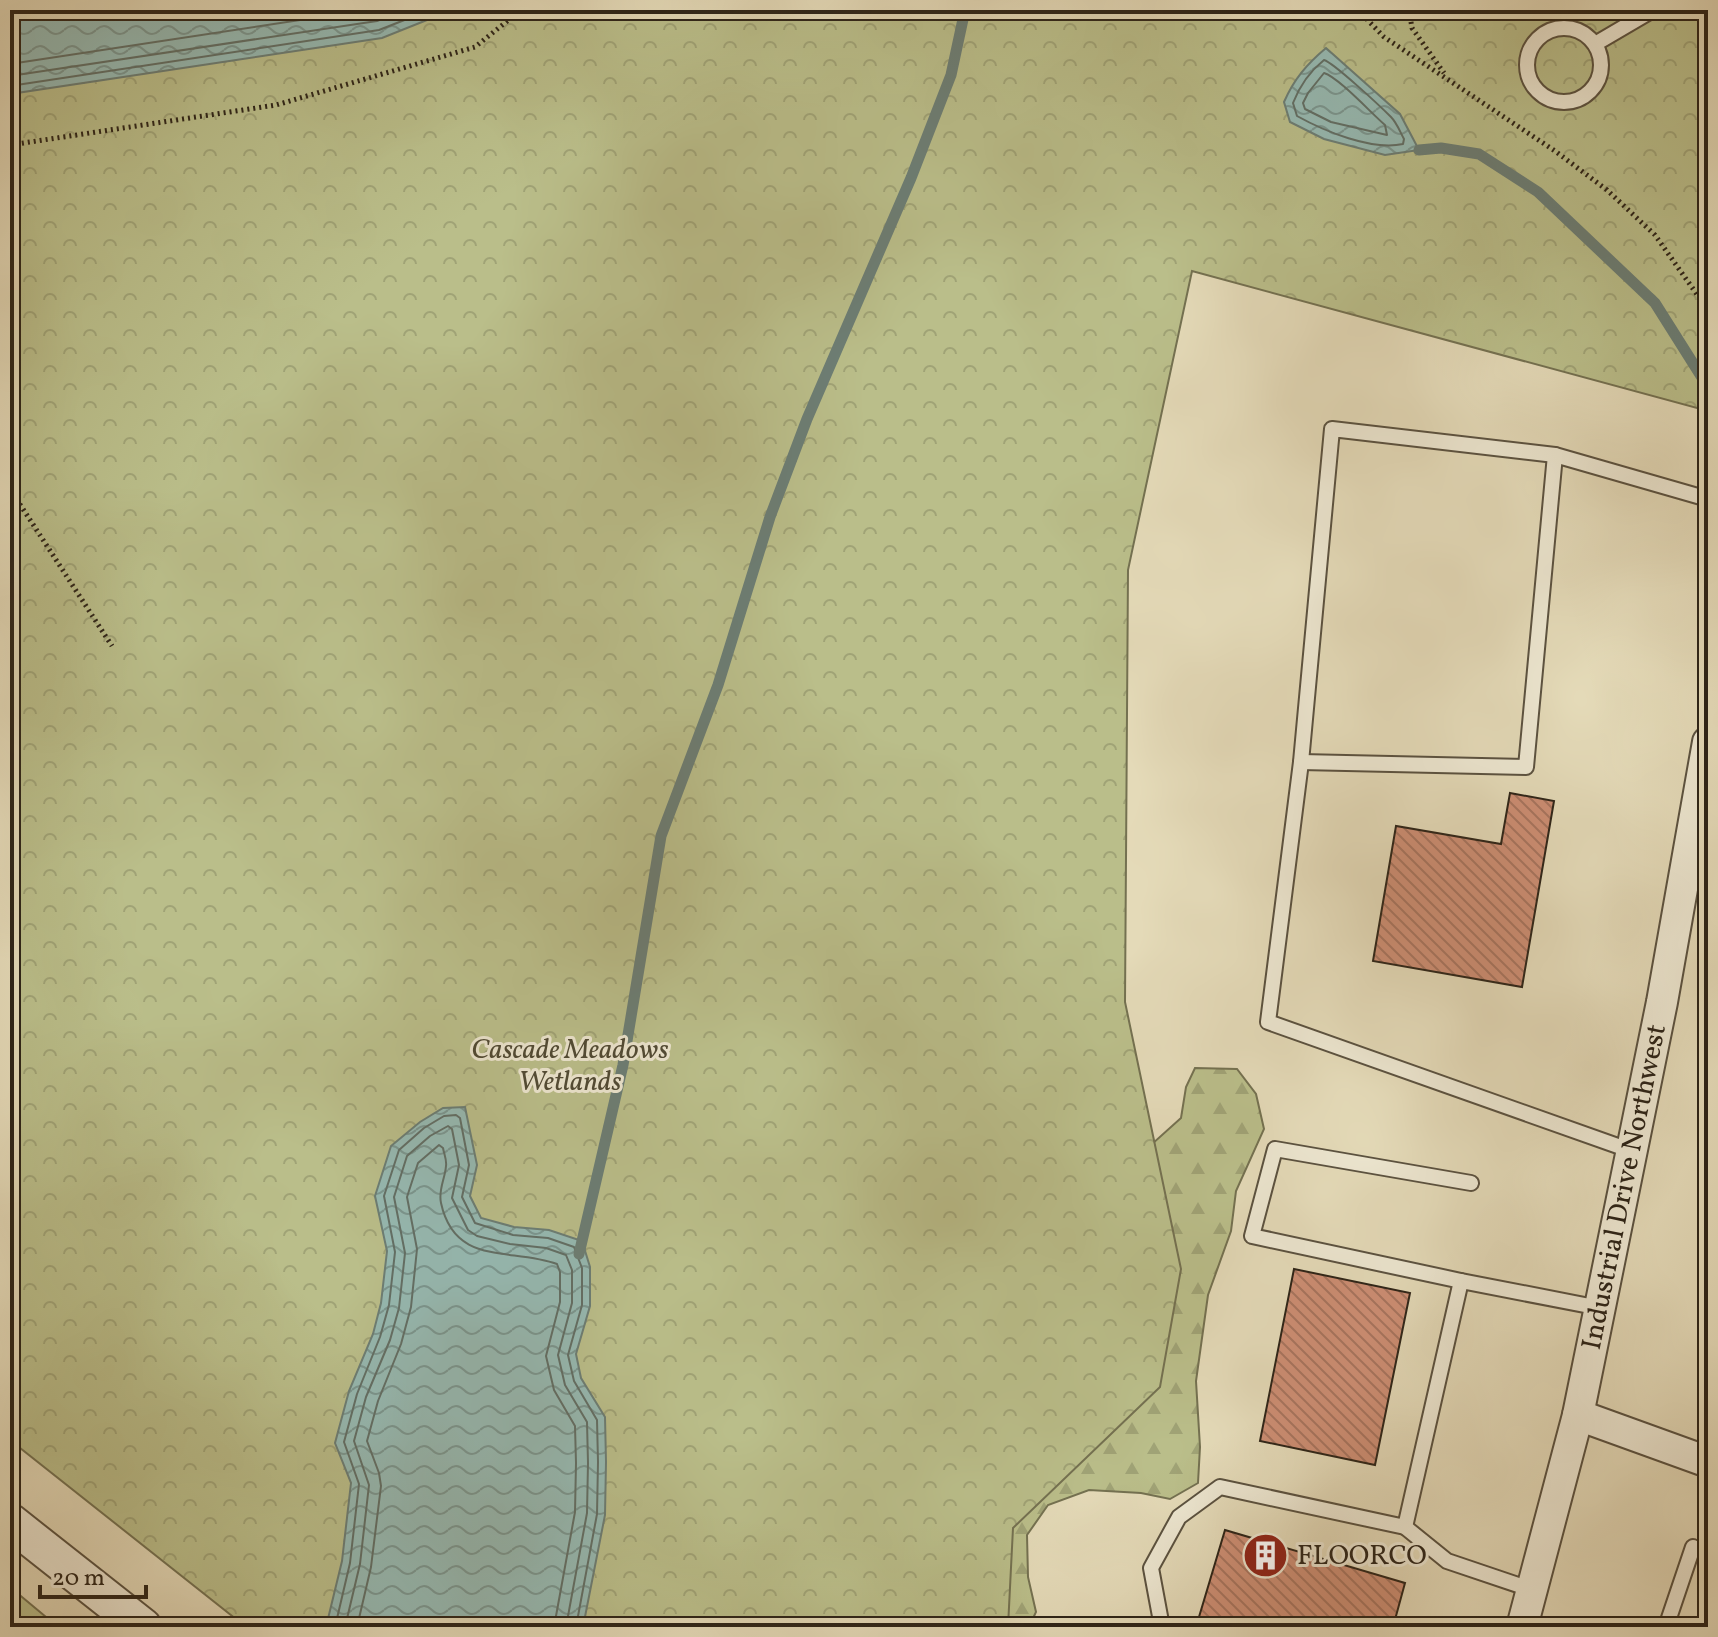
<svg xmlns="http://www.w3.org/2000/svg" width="1718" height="1637" font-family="Vollkorn,serif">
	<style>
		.grass { fill: url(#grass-tufts); stroke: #747151; stroke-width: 2 }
		.forest { fill: url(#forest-firs); stroke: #747151; stroke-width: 2 }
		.park { fill: url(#park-crowns); stroke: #747151; stroke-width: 2 }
		.water { fill: url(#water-waves); stroke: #6c7e75; stroke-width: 2 }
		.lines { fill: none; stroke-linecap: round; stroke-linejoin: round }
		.shore { stroke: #626f66; stroke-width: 2 }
		.stream { stroke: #6c7e75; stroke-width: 11 }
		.building { fill: url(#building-back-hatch); stroke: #2d2418; stroke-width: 2 }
		.service-casing { stroke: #5b5240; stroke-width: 18 }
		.minor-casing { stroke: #5b5240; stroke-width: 34 }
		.tertiary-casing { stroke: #5b5240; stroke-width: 40 }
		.path { stroke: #2d2418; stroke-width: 5; stroke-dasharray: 2 4; stroke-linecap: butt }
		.service { stroke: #ede7d1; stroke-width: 14 }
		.minor { stroke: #ede7d1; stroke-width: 30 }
		.tertiary { stroke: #ede7d1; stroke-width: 36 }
		.labels { text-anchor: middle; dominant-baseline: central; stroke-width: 6; stroke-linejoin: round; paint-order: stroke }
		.park-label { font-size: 28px; font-style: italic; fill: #504a34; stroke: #ede7d1 }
		.street-label { font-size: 28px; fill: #2d2418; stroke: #ede7d1 }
		.poi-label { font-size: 28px; fill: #2d2418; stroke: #ede7d1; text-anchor: start }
	</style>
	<defs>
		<pattern id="grass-tufts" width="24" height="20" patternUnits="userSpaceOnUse" patternTransform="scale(2)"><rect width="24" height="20" fill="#babe8a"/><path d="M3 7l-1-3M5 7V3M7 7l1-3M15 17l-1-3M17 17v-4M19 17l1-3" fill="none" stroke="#a0a376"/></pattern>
		<pattern id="forest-firs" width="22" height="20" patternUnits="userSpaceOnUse" patternTransform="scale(2)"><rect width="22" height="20" fill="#babe8a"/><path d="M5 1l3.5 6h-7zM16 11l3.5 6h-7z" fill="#a0a376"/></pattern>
		<pattern id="park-crowns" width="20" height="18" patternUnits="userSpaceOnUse" patternTransform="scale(2)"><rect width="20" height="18" fill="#babe8a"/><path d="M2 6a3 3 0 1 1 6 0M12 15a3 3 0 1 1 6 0" fill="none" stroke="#a0a376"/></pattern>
		<pattern id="water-waves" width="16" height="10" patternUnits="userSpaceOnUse" patternTransform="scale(2)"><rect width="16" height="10" fill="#96bab3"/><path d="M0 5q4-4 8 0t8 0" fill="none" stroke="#7b9791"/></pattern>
		<pattern id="building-back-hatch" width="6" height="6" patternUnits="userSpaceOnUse" patternTransform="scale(2)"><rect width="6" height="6" fill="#cd8e74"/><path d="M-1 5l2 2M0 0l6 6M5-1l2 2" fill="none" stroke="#a7745e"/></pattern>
	</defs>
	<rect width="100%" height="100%" fill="#e4dab8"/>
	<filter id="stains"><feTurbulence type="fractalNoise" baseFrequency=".0025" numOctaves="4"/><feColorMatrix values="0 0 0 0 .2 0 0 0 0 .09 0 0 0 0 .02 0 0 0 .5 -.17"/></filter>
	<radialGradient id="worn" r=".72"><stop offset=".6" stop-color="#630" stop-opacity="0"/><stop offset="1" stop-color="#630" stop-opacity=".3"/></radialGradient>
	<polygon class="grass" points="10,1587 58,1627 10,1627"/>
	<polygon class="forest" points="1195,1068 1237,1069 1256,1094 1264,1129 1236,1191 1231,1231 1208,1295 1196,1381 1200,1447 1198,1483 1170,1499 1141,1493 1089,1490 1048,1505 1027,1535 1028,1577 1036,1612 1029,1627 956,1627 1152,1144 1181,1118 1186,1087"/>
	<polygon class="park" points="10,10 1708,10 1708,411 1192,271 1128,570 1125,1002 1181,1269 1160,1387 1013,1528 1008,1627 246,1627 10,1440"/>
	<g class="water">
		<polygon points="10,10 452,10 382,38 10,94"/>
		<path d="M1326,48L1400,114L1419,150L1385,155L1324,139L1290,122L1284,102C1294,79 1307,64 1326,48Z"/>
		<polygon points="465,1107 477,1165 470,1196 481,1218 514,1227 549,1230 582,1241 590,1267 590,1306 576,1354 581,1378 605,1417 606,1462 605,1515 583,1627 326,1627 342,1561 351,1483 335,1443 349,1391 373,1334 381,1303 387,1251 375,1196 391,1146 420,1122 443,1108"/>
	</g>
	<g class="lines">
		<g class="shore">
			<path d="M1324,60C1334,63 1381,107 1391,117C1397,123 1400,132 1404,139L1403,144C1372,151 1324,131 1297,116L1293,103C1300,85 1309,72 1324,60Z"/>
			<polyline points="10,64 366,10"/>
			<path d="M1324,73C1338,77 1371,113 1385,125L1387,135L1331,122L1305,109L1303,103L1308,93Z"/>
			<polyline points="10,76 377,21 403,10"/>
			<polyline points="10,86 379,30 430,10"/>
			<polyline points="335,1627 350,1563 359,1484 344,1442 357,1394 380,1337 389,1305 395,1252 384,1196 399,1150 424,1128 444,1116 456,1115 460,1118 469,1165 462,1197 475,1223 513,1235 548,1238 574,1247 582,1268 582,1305 568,1355 574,1381 597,1420 598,1462 597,1514 576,1627"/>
			<polyline points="345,1627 360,1564 369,1485 354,1441 366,1397 390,1340 399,1308 405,1253 394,1197 407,1156 430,1136 448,1126 452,1129 459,1165 452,1198 468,1230 477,1236 510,1244 546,1248 566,1255 572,1270 572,1303 558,1355 565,1385 587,1422 588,1463 587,1513 566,1627"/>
			<path d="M357,1627L371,1567L381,1486L379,1473L367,1441L378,1401L401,1344L411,1307L417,1249L407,1197L418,1163L439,1145L443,1148C444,1154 447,1160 446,1166C445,1179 438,1190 441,1203C455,1267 511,1247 557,1264L560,1272V1302L546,1356L554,1390L575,1426L576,1463L575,1512L554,1627"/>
		</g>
		<g class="stream">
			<polyline points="1419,150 1441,148 1479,154 1538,192 1655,303 1708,387"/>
			<polyline points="579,1254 623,1065 661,836 718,685 770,517 807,419 911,178 951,75 965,10"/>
		</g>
	</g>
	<g class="building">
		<polygon points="1510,793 1554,801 1522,987 1373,961 1396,826 1501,844"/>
		<polygon points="1294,1269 1410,1293 1375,1465 1260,1441"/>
		<polygon points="1225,1530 1405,1583 1393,1627 1196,1627"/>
	</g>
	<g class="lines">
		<defs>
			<g id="service">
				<circle cx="1564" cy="65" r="37"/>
				<polyline points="1595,44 1653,10"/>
				<polyline points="1301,762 1526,767 1555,455"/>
				<polyline points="1632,1151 1268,1022 1301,762 1332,429 1555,455 1708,499"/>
				<polyline points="1471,1183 1275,1149 1252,1236 1461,1281 1600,1308"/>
				<polyline points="1405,1527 1447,1561 1533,1590"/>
				<polyline points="1162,1627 1151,1568 1179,1517 1220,1487 1405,1527 1461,1281"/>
				<polyline points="1666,1627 1693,1547"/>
			</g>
			<g id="minor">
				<polyline points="1578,1415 1708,1462"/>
				<path id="s1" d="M1522,1627L1578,1415L1662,1002L1708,742"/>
			</g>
			<polyline id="tertiary" points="10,1522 143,1627"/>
		</defs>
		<use href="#service" class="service-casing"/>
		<use href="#minor" class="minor-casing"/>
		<use href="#tertiary" class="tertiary-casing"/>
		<g class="path">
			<polyline points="1358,10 1384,37 1555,151 1607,190 1655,235 1708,310"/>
			<polyline points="1409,10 1412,28 1444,73"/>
			<polyline points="10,145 276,105 475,47 521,10"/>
			<polyline points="10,489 112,646"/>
		</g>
		<use href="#service" class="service"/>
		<use href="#minor" class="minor"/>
		<use href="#tertiary" class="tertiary"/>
	</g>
	<defs>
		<symbol id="building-disc" viewBox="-11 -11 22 22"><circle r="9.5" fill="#8f2418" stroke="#ede7d1"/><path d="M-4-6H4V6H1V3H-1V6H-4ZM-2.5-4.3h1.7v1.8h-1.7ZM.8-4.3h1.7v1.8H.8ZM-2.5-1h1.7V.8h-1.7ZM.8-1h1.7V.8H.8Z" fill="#fff"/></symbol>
	</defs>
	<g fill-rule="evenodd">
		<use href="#building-disc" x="1240" y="1530" width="51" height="51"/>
	</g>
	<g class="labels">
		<g class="park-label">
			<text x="570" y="1050">Cascade Meadows<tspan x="570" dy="32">Wetlands</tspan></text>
		</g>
		<g class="street-label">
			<text stroke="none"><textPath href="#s1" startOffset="452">Industrial Drive Northwest</textPath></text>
		</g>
		<g class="poi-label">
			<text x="1297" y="1556">FLOORCO</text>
		</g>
	</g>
	<rect width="1718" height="1637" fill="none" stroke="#e4dab8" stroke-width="40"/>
	<rect x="12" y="12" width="1694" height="1613" fill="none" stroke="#2d2418" stroke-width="4"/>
	<rect x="20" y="20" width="1678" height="1597" fill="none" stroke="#2d2418" stroke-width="2"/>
	<path d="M40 1585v12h106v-12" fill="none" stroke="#2d2418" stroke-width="4"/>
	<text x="52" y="1585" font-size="24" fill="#2d2418" stroke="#ede7d1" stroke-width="6" paint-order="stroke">20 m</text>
	<rect width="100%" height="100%" filter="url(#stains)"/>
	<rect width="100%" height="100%" fill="url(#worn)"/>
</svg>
